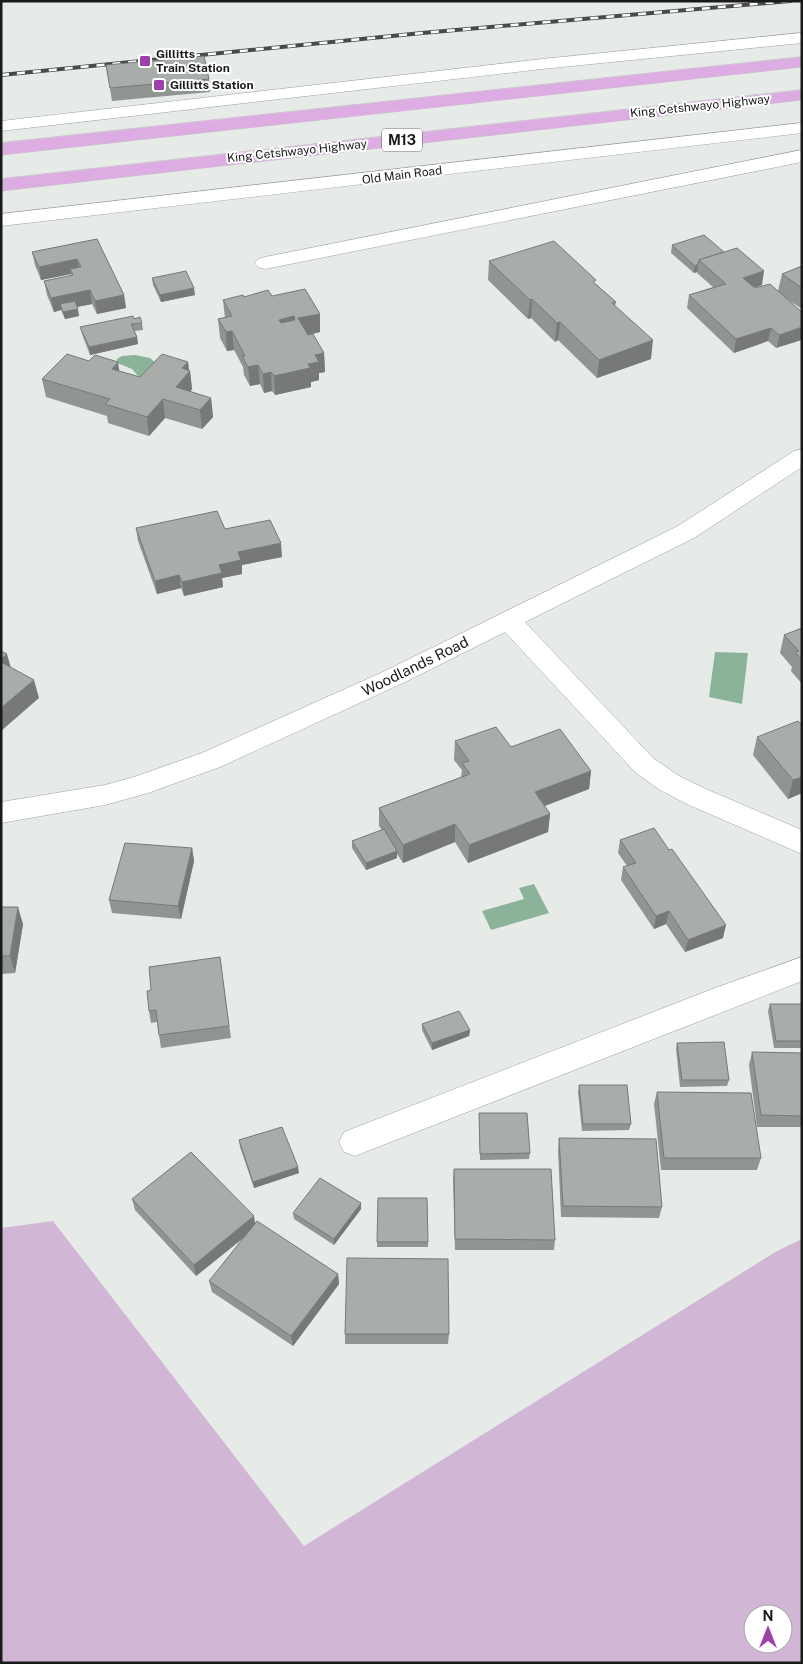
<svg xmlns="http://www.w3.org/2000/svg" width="803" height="1664" font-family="'Public Sans',sans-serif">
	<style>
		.green { fill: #d2b6d5; fill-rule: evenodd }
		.water { fill: #8ab399 }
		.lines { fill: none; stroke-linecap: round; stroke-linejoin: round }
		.minor-casing { stroke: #9ca09e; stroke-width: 1 }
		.highway-casing { stroke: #c8c8c8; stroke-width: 1 }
		.minor { fill: #fff; fill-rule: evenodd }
		.highway { fill: #ddace3; fill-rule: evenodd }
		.rail-casing { stroke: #484a49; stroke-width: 4 }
		.rail { stroke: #fff; stroke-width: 2.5; stroke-dasharray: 8; stroke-linecap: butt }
		.wall { fill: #919592 }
		.shaded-wall { fill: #767977 }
		.building { fill: #a9adaa; stroke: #767977; fill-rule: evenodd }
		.poi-dot { fill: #9d40a9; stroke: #fff; stroke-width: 2 }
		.labels { text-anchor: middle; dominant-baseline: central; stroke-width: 4; stroke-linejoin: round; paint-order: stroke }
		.far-poi-label { font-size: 12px; font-weight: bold; fill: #191b1a; stroke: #fff; text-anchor: start }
		.far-street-label { font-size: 12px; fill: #191b1a; stroke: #fff }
		.shield { fill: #fff; stroke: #5e5f5f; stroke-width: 1 }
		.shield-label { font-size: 14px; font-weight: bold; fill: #191b1a }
		.street-label { font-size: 15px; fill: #191b1a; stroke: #fff }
	</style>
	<rect width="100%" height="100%" fill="#e7ebe8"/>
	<path class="green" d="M53,1221L304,1546L777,1251L802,1239V1663H1V1228ZM753,1614H783V1644H753Z"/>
	<g class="water">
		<polygon points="135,355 150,358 157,364 141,377 138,376 132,369 117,363 117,359 122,356"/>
		<polygon points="715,652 748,653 742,704 709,697"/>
		<polygon points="534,884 549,913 491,930 482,911 524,899 519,888"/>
	</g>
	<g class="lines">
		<defs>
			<g id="minor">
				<polygon points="802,33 802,43 542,69 1,131 1,121 542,59"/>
				<polygon points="802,123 802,133 1,226 1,214"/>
				<polygon points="802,150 802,162 265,269 258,267 255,263 258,259 265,257"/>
				<polygon points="802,449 802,467 694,538 525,622 653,758 679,776 708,790 802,830 802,854 689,805 660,790 635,772 505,632 403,683 220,767 148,793 105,805 1,823 1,802 105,785 134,777 202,753 385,671 678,526 794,451"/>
				<polygon points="802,957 802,981 355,1156 344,1152 339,1142 344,1132 715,988"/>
			</g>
			<g id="highway">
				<polygon points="802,57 802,67 1,155 1,143"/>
				<polygon points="802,90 802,100 1,191 1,179"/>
			</g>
		</defs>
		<use href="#minor" class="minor-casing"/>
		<use href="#highway" class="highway-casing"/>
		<use href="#minor" class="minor"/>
		<use href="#highway" class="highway"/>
		<defs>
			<polyline id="rail" points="1,75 422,33 790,1"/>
		</defs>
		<use href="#rail" class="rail-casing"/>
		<use href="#rail" class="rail"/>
	</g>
	<g class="wall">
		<polygon points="106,65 209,79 210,92 112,101"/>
		<polygon points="97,239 124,295 126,308 97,314 92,304 77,307 79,316 65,319 61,310 54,312 47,295 44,281 71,276 71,274 41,280 35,265 32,252"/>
		<polygon points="672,245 762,285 754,288 755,288 778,291 782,274 802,266 802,309 787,299 776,348 768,341 734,353 687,308 689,295 713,287 697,273 697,272 694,273 671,253"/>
		<polygon points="489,261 596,284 616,302 615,306 651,359 597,378 558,340 555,342 531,318 528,319 488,280"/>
		<polygon points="152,278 195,295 161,302 153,285"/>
		<polygon points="272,296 320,314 320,332 308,335 324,353 325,372 319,373 319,380 311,382 311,387 275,395 272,391 264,393 260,384 250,386 244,375 243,367 234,350 227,351 220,338 218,319 225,318 223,300 244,297"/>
		<polygon points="134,319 142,323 143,330 134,331 137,337 138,344 90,355 82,334 80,327"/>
		<polygon points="188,362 189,370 190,371 192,389 190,392 211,398 213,417 202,429 165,418 149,436 108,423 107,416 46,397 42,379 119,371 140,377"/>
		<polygon points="136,528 225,529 282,557 242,565 242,574 222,578 223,587 184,596 181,588 157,594 138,541"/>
		<polygon points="802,628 802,684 791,671 792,667 780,653 784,635"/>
		<polygon points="802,725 802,793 788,799 753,755 757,737"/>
		<polygon points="455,741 511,747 591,771 589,789 545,806 550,814 548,832 468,863 455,842 403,863 397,854 397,858 366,870 352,848 352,841 382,830 379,826 379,808 461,777 462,770 454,760"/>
		<polygon points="620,840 723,938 685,952 666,924 654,929 621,880 623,867 627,866 618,853"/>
		<polygon points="192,848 194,861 181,919 112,913 109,900"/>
		<polygon points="1,907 23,924 15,973 1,974"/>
		<polygon points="220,957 231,1038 161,1048 157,1022 151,1023 149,1011 151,990"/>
		<polygon points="770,1004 802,1004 802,1048 774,1048 768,1011"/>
		<polygon points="422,1024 470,1030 469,1036 432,1050 422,1030"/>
		<polygon points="677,1043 729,1080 727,1086 680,1087 676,1049"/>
		<polygon points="752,1052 802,1053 802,1127 757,1127 749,1065"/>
		<polygon points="579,1085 631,1124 629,1130 582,1131 578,1092"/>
		<polygon points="657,1092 761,1158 757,1170 661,1170 654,1104"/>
		<polygon points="479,1113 530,1153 529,1159 480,1160"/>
		<polygon points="559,1138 662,1207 659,1218 561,1217 558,1150"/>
		<polygon points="239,1140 299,1173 254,1188 240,1147"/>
		<polygon points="454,1169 555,1240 554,1250 455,1250 453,1180"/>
		<polygon points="378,1198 428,1242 428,1247 377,1247"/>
		<polygon points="132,1199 255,1224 338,1274 339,1284 293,1346 212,1292 209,1281 246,1235 196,1276 135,1210"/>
		<polygon points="361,1209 334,1245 294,1219 293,1213"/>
		<polygon points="345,1334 449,1334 448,1344 345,1344"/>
	</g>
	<g class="shaded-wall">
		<polygon points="77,259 80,273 70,269 71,274 41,280 39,267"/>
		<polygon points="698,264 697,272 694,273 695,266"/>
		<polygon points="764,271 762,285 741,292 743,278"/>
		<polygon points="194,288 195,295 161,302 160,295"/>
		<polygon points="90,290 92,304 62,310 60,304 61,310 54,312 51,298"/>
		<polygon points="124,295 126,308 97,314 95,301"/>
		<polygon points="532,299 531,318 528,319 530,300"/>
		<polygon points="78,309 79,316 65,319 63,312"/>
		<polygon points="320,314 320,332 299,337 298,318"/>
		<polygon points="294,316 295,335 280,338 279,320"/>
		<polygon points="560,322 558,340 555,342 557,323"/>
		<polygon points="802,327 802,340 776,348 779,335"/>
		<polygon points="771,328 768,341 734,353 736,339"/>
		<polygon points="232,331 234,350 227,351 226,332"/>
		<polygon points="137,337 138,344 90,355 89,347"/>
		<polygon points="653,340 651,359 597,378 599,360"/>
		<polygon points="324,353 325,372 319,373 319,380 311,382 311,387 275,395 274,376 315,355"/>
		<polygon points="118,362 121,381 112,369"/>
		<polygon points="188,362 189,372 190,371 192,389 179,404 176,387 182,368"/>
		<polygon points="258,365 260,384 250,386 248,367"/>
		<polygon points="271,372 272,391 264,393 263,374"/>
		<polygon points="211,398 213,417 202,429 200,410"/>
		<polygon points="163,399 165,418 149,436 147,417"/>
		<polygon points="281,543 282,557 242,565 242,574 222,578 223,587 184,596 182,582 219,565 238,552"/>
		<polygon points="179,575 181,588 157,594 155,581"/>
		<polygon points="7,654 12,672 1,667 1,659"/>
		<polygon points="34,680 39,698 1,731 1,708"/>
		<polygon points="591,771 589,789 533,810 535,792"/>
		<polygon points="802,777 802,793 788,799 793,780"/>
		<polygon points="550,814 548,832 468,863 469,845"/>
		<polygon points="455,824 455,842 403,863 403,845"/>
		<polygon points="192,848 194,861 181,919 178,906"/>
		<polygon points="397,851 397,858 366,870 366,863"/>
		<polygon points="18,907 23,924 15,973 10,956"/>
		<polygon points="669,911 666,924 654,929 656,916"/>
		<polygon points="726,925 723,938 685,952 688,940"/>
		<polygon points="470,1030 469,1036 432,1050 432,1043"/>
		<polygon points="298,1167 299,1173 254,1188 253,1182"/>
		<polygon points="361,1203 361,1209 334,1245 334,1239"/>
		<polygon points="254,1216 256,1228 196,1276 194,1265"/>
		<polygon points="338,1274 339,1284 293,1346 291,1336"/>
	</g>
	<g class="building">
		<polygon points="204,56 209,79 110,88 106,65"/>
		<polygon points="704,235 724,252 699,260 698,264 695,266 672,245"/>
		<polygon points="97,239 124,295 95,301 90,290 51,298 44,281 73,275 70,269 81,267 77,259 39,267 32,252"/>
		<polygon points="554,241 596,280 593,282 616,302 612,303 653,340 599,360 560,322 557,323 532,299 530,300 489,261"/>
		<polygon points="737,248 764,271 743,278 755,288 770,284 802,312 802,327 779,335 771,328 736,339 689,295 726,284 699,260"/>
		<polygon points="802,266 802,288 782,274"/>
		<polygon points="186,271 194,288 160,295 152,278"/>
		<path d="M305,289L320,314L298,318L308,335L313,334L324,353L315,355L319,362L308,364L310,368L274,376L271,372L263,374L258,365L248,367L242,356H245L232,331L226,332L218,319L232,316L223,300L243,295L244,297L268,290L272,296ZM294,316L295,320L281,323L279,320Z"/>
		<polygon points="75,301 78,309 63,312 60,304"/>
		<polygon points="133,316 134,319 140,317 142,323 131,324 137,337 89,347 80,327"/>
		<polygon points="67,354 89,361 95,355 118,362 112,369 140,377 162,354 188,362 182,368 190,371 176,387 211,398 200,410 163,399 147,417 105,404 110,399 42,379"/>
		<polygon points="217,511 225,529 270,520 281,543 238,552 241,560 219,565 222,573 182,582 179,575 155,581 136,528"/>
		<polygon points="802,628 802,660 795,652 799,651 784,635"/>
		<polygon points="1,651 7,654 1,659"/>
		<polygon points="1,662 34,680 1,708"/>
		<polygon points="798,721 802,725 802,777 793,780 757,737"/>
		<polygon points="496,727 511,747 560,729 591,771 535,792 550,814 469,845 455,824 403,845 379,808 470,774 462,763 469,761 455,741"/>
		<polygon points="654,828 669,850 672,849 726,925 688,940 669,911 656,916 623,867 636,863 620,840"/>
		<polygon points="384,829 397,851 366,863 352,841"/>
		<polygon points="125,843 192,848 178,906 109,900"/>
		<polygon points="1,907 18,907 10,956 1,956"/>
		<polygon points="220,957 229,1026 159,1035 156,1010 149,1011 147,991 151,990 149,967"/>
		<polygon points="770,1004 802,1004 802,1041 776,1041"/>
		<polygon points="459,1011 470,1030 432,1043 422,1024"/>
		<polygon points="724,1042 729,1080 682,1080 677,1043"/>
		<polygon points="752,1052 802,1053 802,1116 761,1115"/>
		<polygon points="579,1085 627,1085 631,1124 583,1124"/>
		<polygon points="657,1092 751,1093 761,1158 664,1158"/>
		<polygon points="479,1113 527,1113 530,1153 480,1154"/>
		<polygon points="282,1127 298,1167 253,1182 239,1140"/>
		<polygon points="559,1138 656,1139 662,1207 563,1206"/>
		<polygon points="191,1152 254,1216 194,1265 132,1199"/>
		<polygon points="454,1169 551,1169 555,1240 455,1239"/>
		<polygon points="320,1178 361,1203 334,1239 293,1213"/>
		<polygon points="378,1198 427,1198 428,1242 377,1242"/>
		<polygon points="257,1221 338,1274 291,1336 209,1281"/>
		<polygon points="347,1258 448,1259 449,1334 345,1334"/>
	</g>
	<g class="poi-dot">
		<rect x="139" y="55" width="12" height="12" rx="2.5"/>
		<rect x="153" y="79" width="12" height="12" rx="2.5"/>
	</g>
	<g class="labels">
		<g class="far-poi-label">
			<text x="156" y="54">Gillitts<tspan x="156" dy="14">Train Station</tspan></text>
			<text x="170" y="85">Gillitts Station</text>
		</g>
		<g class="far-street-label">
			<text transform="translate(700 106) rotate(-6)">King Cetshwayo Highway</text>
			<text transform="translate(297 151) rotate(-6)">King Cetshwayo Highway</text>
			<text transform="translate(402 175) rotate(-7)">Old Main Road</text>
		</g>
		<rect class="shield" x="382" y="128.5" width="40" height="23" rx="4"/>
		<g class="shield-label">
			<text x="402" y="140">M13</text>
		</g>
		<g class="street-label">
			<text transform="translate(415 666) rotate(-26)">Woodlands Road</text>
		</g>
	</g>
	<rect width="803" height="1664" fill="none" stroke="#191b1a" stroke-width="5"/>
	<g transform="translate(768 1629)"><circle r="24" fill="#ffffff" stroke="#a3a4a3"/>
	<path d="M0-4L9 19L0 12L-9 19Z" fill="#9d40a9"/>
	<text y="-8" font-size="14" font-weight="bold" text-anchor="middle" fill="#191b1a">N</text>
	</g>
</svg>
